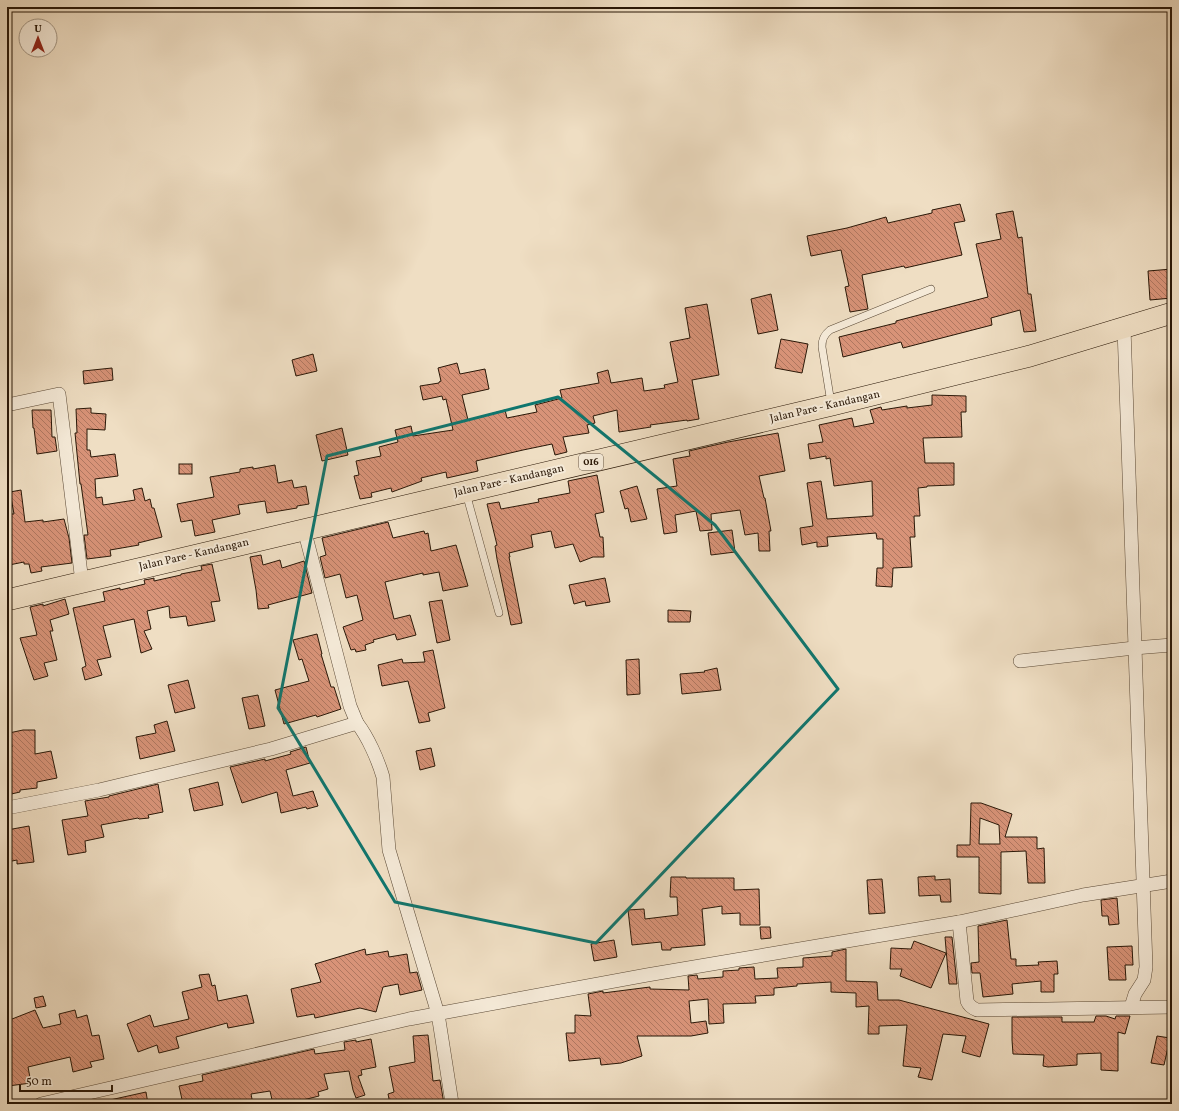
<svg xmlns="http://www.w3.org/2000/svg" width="1179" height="1111" font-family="Vollkorn,serif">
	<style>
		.building { fill: url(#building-back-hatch); stroke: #291707; fill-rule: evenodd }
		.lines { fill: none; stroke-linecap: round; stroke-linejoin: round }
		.lane-casing { stroke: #5a4936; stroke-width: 8 }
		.street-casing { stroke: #5a4936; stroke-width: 14 }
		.primary-casing { stroke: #291707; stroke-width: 22 }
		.lane { stroke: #f5ead8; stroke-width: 7 }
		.street { stroke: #f5ead8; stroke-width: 13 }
		.primary { stroke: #efdec3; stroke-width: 21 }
		.marked { fill: none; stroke: #0f766e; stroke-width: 3; stroke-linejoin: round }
		.labels { text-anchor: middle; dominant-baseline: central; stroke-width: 4; stroke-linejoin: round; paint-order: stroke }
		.shield { fill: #f5ead8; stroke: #665646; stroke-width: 1 }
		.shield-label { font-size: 10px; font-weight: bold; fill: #291707 }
		.street-label { font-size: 11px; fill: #291707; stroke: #f5ead8 }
	</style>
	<defs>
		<pattern id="building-back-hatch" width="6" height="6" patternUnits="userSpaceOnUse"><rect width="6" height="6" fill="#d89378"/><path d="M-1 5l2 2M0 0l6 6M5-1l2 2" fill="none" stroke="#af7760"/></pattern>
	</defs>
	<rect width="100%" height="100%" fill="#efdec3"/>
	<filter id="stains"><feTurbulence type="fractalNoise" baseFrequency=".005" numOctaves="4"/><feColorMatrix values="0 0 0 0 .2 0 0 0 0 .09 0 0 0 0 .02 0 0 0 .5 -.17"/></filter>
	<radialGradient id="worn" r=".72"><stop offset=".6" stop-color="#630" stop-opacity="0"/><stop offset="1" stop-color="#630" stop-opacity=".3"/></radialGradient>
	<g class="building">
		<polygon points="960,204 965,221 954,223 962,255 905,268 904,266 862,275 868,309 850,312 845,287 849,286 841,250 811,256 807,236 847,228 886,217 888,223 932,213 932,210"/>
		<polygon points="1013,211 1018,238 1022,237 1028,294 1031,294 1036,331 1024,332 1020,310 991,318 992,325 903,348 901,342 843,357 839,337 896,323 896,321 988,297 976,244 1001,239 996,214"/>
		<polygon points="1172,269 1172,298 1150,300 1148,271"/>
		<polygon points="771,294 778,330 758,334 751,299"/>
		<polygon points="707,304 719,375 692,380 699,419 687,421 687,420 650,425 651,427 619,432 617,410 593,416 595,423 587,425 589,433 563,437 567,452 555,455 552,444 523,450 476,461 478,471 447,478 446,472 421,478 422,481 392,492 391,488 371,493 372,497 360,499 354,476 359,475 356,461 381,456 379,447 398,442 395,430 411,426 413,436 453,430 446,399 443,400 442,396 423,400 420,386 439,383 439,382 441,381 438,368 457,363 460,374 485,369 489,389 462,395 468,420 505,410 507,418 537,412 535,405 562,398 560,390 599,383 597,373 608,370 611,383 642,378 644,391 665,388 664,385 678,382 670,342 690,338 685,308"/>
		<polygon points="781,339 808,344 802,373 775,368"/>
		<polygon points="313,354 317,371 296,376 292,360"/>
		<polygon points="112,368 113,380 84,384 83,371"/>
		<polygon points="932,395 966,396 966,412 961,412 962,437 923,438 925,463 954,463 954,485 927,486 927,487 918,488 920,516 914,516 915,537 910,537 912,567 893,568 892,587 876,586 877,568 883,568 883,539 877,539 876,533 827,537 828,546 817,547 817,542 802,545 800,528 813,526 807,483 821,481 827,519 873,516 872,481 834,486 830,458 826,459 826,456 810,459 808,444 823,442 819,425 852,418 854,427 874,423 870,410 881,407 882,410 907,406 907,408 932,405"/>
		<polygon points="91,408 91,413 106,414 105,430 87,429 87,450 90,450 91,457 115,454 118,476 95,479 96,498 102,497 103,505 135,500 133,490 142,488 145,501 150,499 152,508 154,508 162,537 138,543 139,545 110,550 111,556 87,559 84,535 88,535 81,484 80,484 75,433 77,433 76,409"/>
		<polygon points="32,410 51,410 52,437 55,437 57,451 37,454 34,428 33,428"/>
		<polygon points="342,428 348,455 322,461 316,435"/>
		<polygon points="778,433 785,471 759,476 764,498 765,498 771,531 769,531 770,551 759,551 758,533 745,535 740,510 711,514 712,530 700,531 696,511 675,515 677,532 664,534 657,489 677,486 673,459 690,456 689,451 728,442"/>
		<rect x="179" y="464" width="13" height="10"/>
		<polygon points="275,465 278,483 292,480 294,488 306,486 309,504 297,506 297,508 267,513 265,501 238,505 240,514 212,520 215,532 195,536 192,520 181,522 177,504 214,497 210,477 240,472 240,469 253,467 253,469"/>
		<polygon points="597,475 604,512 595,514 600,537 603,537 604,557 593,557 580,562 573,544 555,548 551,531 531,535 533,547 509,553 510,557 509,557 522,623 511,625 497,559 495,546 497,545 487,504 499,502 501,509 539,502 538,499 570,493 568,481"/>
		<polygon points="637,486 647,519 631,522 628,508 625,509 620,491"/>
		<polygon points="21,490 25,522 43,520 43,522 64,519 69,538 72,563 41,567 42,571 31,573 29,564 24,564 24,562 9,565 7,554 7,514 14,514 10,492"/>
		<polygon points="388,522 393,538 424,531 425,534 428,533 431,551 456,545 468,586 443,591 439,572 423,575 423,573 385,582 394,619 410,615 416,635 397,640 395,634 373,640 374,642 365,645 366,650 356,652 355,649 351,650 343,627 363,620 357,595 346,598 340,574 325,578 320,557 326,555 322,538"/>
		<polygon points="732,530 735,552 711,555 708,533"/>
		<polygon points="261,555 263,565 280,560 282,568 304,561 312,593 268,605 269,608 258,609 256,590 250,557"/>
		<polygon points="212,564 220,601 211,602 215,621 188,626 186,616 170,618 169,606 147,611 151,629 144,631 152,649 141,653 134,619 103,626 111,657 97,660 102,675 85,680 82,668 86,666 73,608 105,601 103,592 120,588 120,590 145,584 144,580 150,579 154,578 154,581 181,575 181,574 202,570 201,566"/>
		<polygon points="605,578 610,602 586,606 585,601 574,604 569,585"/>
		<polygon points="65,599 69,614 50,620 53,631 50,631 57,660 44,663 48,676 34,680 20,638 37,635 30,607 43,604 43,606"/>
		<polygon points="442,600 450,640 437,643 429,602"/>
		<polygon points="668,610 691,611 690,622 668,622"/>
		<polygon points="317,634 322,654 321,654 331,687 334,687 341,709 317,717 316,715 284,724 275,690 309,681 302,659 299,660 293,640"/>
		<polygon points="433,650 445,708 428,713 430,721 419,723 408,681 382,686 378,665 402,659 403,663 425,662 423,652"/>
		<polygon points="639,659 640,694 627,695 626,660"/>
		<polygon points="717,668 721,690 682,694 680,674 705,672 704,671"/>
		<polygon points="188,680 195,708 175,713 168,685"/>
		<polygon points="258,695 265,726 249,729 242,698"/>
		<polygon points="167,721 175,751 140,759 136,737 156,733 154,725"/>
		<polygon points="23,730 35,730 35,754 51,751 57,778 37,782 37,788 20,790 20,792 7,795 7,747 12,747 9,733"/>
		<polygon points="306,747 310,763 286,770 293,796 313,791 318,806 307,809 306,807 281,813 277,792 242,803 230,767 265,759 265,761 291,754 290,752"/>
		<polygon points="431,748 435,766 420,770 416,751"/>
		<polygon points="218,782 223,805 194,811 189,789"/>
		<polygon points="158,784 163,812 148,815 149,818 139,819 138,818 101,825 104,837 85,841 86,852 68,855 62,820 88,816 85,801 109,797 109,796"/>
		<path d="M971,803H981L1012,814L1005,837H1037V849L1044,848L1045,883H1028L1026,851L1001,852V894L979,893V857H957V845H970ZM980,818L999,825L1000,844H979Z"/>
		<polygon points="29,826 34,862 17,864 17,860 7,862 7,830"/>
		<polygon points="935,876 935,880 950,879 951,902 941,902 940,895 919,896 918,877"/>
		<polygon points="671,877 686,877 686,878 734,878 734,890 759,889 760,925 740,925 740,913 722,914 722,906 702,909 705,945 671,948 671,950 662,950 661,942 632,945 628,910 644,909 645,919 678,915 677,897 670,897"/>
		<polygon points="882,879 885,913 869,914 867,880"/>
		<polygon points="1117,898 1119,924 1109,925 1108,916 1102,916 1101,900"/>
		<polygon points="1007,920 1011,959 1016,959 1016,966 1039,965 1038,962 1057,961 1058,974 1054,974 1054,992 1041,992 1041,981 1012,984 1013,994 983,997 980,973 972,973 971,963 979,962 978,926"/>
		<polygon points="760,927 770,927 771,938 761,939"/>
		<polygon points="945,937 952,937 957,984 949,984"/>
		<polygon points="614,940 617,957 594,961 591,944"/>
		<polygon points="914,941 946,953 931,988 900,976 902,969 890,969 891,948 911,949"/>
		<polygon points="1132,946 1133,965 1125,965 1126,980 1109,980 1107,947"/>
		<polygon points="365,949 366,955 388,951 389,957 407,954 410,973 417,972 422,990 400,995 398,984 383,987 376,1012 360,1008 315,1018 314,1014 297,1017 291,989 321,982 315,964"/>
		<polygon points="846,949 846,981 877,982 878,1000 899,1000 989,1024 980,1057 962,1052 966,1036 943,1034 932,1080 918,1077 921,1068 903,1066 907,1025 879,1026 879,1034 868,1034 869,1006 856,1007 856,993 831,992 831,982 797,984 797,986 774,988 774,995 755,996 756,1003 723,1004 724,1023 709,1024 708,999 689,1001 691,1023 706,1021 708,1033 691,1036 637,1036 642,1056 621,1063 601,1065 600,1058 569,1061 566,1033 575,1033 575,1015 591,1016 588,994 603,991 603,993 650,987 650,989 689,990 688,976 697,975 698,979 723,977 723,971 739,970 739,968 754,967 755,979 778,978 777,968 803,967 803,958 832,956 832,952"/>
		<polygon points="209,974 212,986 215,985 218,1001 247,995 254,1023 228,1028 227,1023 176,1037 179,1048 159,1053 157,1045 138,1052 127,1024 150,1015 154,1027 189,1019 182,992 202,987 199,975"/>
		<polygon points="43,996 46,1006 36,1008 34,998"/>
		<polygon points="35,1010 43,1028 61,1024 59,1014 75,1010 77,1018 87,1015 92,1036 99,1035 104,1059 90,1062 92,1067 73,1072 70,1057 28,1067 31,1083 8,1086 7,1021"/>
		<polygon points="1096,1016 1106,1016 1115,1019 1116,1016 1130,1016 1125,1034 1118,1032 1118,1071 1101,1070 1101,1053 1077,1054 1077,1065 1048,1067 1043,1066 1044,1055 1013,1054 1012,1040 1012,1017 1062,1017 1062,1022 1094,1022"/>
		<polygon points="428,1035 433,1081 440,1080 444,1104 390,1104 388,1094 394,1092 389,1067 415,1062 413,1036"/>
		<polygon points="1157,1036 1170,1038 1164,1065 1151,1063"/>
		<polygon points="371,1039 376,1067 361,1070 362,1075 358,1076 365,1095 356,1098 353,1090 349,1071 324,1074 328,1089 318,1092 319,1096 303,1100 304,1103 298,1104 273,1104 270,1091 251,1094 253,1104 183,1104 179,1086 203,1081 202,1075 314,1049 315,1054 345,1050 344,1042 356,1040 356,1042"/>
		<polygon points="146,1092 148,1104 110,1104 110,1100"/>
	</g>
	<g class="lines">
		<defs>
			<g id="lane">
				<path d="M831,403L822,347C822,339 824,335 830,330L931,289"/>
				<polyline points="466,493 499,613"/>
			</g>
			<g id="street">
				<polyline points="1124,328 1146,967 1144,980 1135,994 1131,1007"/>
				<polyline points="7,405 59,394 82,582"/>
				<polyline points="1020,661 1134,648 1172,645"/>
				<path d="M357,723C368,737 378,760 383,777L389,850L438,1014L452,1103"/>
				<polyline points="7,808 99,790 271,749 357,723 350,706 304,529"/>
				<path d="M959,922L967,1001C969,1006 972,1008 977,1010L1172,1007"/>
				<polyline points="41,1104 409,1019 647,975 959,922 1083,895 1172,881"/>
			</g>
			<polyline id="primary" points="7,600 832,405 1030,356 1172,313"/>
		</defs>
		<use href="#lane" class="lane-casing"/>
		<use href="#street" class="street-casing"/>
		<use href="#primary" class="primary-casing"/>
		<use href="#lane" class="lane"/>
		<use href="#street" class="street"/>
		<use href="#primary" class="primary"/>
	</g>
	<path class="marked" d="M558,397L715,525L838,689L596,943L395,902L278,708L327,456Z"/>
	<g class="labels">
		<rect class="shield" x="579" y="454" width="24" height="16" rx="3"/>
		<g class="shield-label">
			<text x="591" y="462">016</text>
		</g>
		<g class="street-label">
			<text transform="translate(825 407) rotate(-13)">Jalan Pare - Kandangan</text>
			<text transform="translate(509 481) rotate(-13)">Jalan Pare - Kandangan</text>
			<text transform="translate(194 555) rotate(-13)">Jalan Pare - Kandangan</text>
		</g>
	</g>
	<rect width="1179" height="1111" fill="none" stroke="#efdec3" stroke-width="24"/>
	<rect x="8" y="8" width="1163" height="1095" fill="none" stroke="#291707" stroke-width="2"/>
	<rect x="12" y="12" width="1155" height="1087" fill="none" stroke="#291707"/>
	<g transform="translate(38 38)"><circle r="19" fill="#f5ead8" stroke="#a39684"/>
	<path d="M0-3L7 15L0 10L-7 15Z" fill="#8f2418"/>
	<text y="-6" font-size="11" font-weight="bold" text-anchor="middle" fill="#291707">U</text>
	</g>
	<path d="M20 1085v6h92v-6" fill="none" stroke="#291707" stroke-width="2"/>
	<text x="26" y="1085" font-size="12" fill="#291707" stroke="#f5ead8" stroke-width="3" paint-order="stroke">50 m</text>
	<rect width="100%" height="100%" filter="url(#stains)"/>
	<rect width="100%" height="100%" fill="url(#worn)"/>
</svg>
